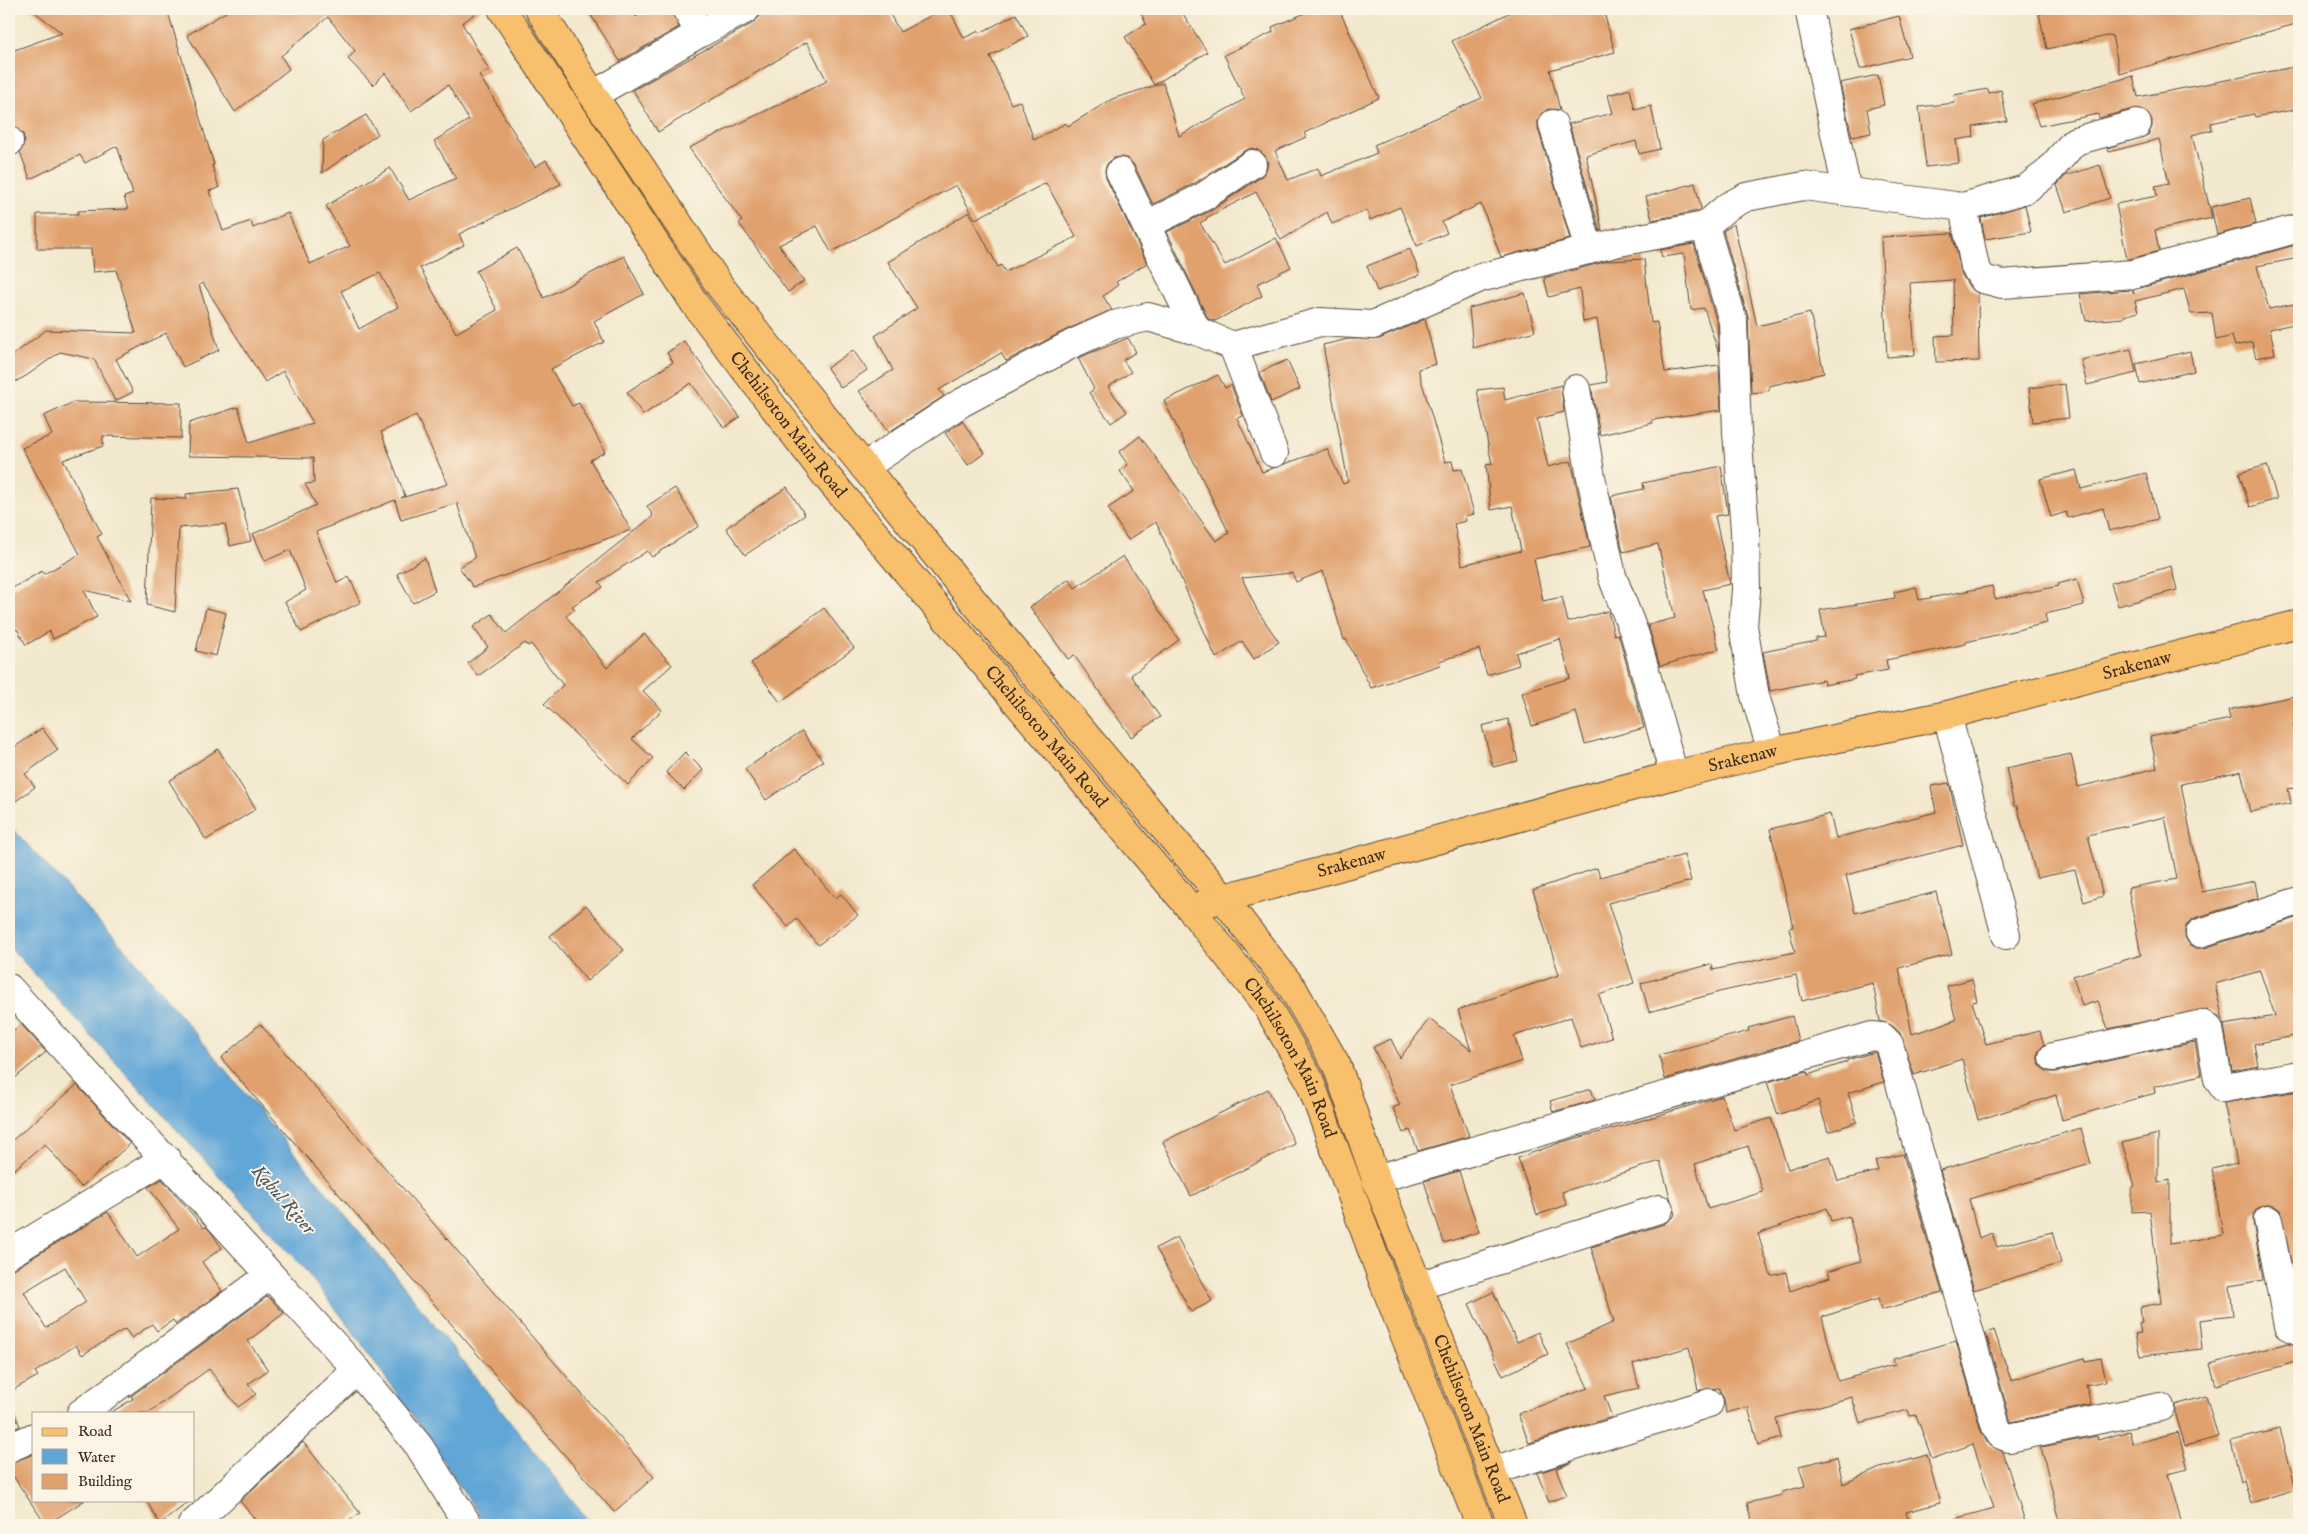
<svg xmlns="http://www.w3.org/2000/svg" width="2308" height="1534" font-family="'IM FELL English',serif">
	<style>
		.water { fill: #61a6d7; stroke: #4e687a }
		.building { fill: #e0a16e; fill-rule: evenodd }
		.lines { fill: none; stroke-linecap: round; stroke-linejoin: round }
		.minor-casing { stroke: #564638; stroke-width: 30 }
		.major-casing { stroke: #564638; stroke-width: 30 }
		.minor { stroke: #fff; stroke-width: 28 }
		.major { stroke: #f8bf6c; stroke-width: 28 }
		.labels { text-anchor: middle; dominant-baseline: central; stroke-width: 4; stroke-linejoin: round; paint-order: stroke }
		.street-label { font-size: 18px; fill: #3b2a1e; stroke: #fcf5e5 }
		.water-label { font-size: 19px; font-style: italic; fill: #48555f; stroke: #fcf5e5 }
	</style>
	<rect width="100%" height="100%" fill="#fcf5e5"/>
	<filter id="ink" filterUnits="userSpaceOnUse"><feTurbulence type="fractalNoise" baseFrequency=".02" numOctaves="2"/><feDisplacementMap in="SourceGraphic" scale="10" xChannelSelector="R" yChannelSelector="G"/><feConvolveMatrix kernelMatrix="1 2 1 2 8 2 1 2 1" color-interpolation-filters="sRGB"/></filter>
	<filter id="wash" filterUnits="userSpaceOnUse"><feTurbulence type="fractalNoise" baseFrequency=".0096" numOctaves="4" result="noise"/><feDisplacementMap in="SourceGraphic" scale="20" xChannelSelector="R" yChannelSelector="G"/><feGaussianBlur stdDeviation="1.12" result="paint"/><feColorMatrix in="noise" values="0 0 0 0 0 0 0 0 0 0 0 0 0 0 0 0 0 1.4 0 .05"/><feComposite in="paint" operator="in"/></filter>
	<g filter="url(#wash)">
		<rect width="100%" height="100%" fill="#f2e8cd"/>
		<polygon class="water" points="9,825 134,959 395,1275 592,1525 486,1525 412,1415 349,1326 305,1270 9,946"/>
		<g id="blocks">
			<g class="building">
				<path d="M31,9H167L214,165H212L219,188L209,191L223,231L251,221L253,228L288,213L310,264L350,246L326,206L390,168L409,200L456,178L434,141L469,120L448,85L411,111L385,73L373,85L348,59L355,51L328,17L281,56L289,69L235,112L187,35L231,9H482L462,23L489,70L479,75L535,167L546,160L561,184L459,234L464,245L420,268L456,333L497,310L476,271L517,248L544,298L624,256L644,294L594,321L604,342L551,369L572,406L579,403L605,452L590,460L631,530L473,587L459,567L475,558L457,503L401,520L395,500L316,532L337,583L349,577L361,602L301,632L285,602L306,590L290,550L265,561L253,534L316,505L305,484L314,483L313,458L188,456L189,423L238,407L249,443L313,423L283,371L265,382L203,283L199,285L219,350L183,367L166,333L116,359L133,392L115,401L94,359L60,352L26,376L9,385V358L46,330L136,333L116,270L93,272L91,249H37V214H78V211L128,209L124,197L133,194L117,146L85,163L80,155L30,179L20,152L25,142L23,134L11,126L9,118V52L62,33ZM380,273L398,307L359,329L341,291ZM416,415L448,484L401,498L405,496L381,432Z"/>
				<polygon points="587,9 639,9 633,13 636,17 649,9 670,9 679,27 620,61"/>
				<polygon points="761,9 887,9 900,32 943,9 949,9 964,38 979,31 980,33 1016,14 1028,36 990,56 1011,104 1020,101 1034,140 1066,123 1068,126 1112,99 1163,83 1179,136 1245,99 1224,55 1273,32 1272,27 1315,9 1339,9 1379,98 1304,133 1306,137 1275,151 1288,180 1318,168 1321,176 1377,153 1374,145 1482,98 1452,41 1517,9 1603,9 1615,52 1550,70 1560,110 1548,109 1541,114 1538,121 1538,128 1570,239 1501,257 1481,204 1442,222 1447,233 1417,246 1400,207 1370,220 1367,210 1332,224 1327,212 1281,240 1256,192 1206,218 1207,219 1200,223 1225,265 1276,238 1291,267 1257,284 1262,296 1215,321 1208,319 1167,232 1212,210 1261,177 1266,170 1268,163 1265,156 1258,150 1251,148 1244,151 1195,183 1153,204 1134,165 1128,159 1122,157 1114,158 1107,164 1105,170 1106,178 1147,263 1116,282 1118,285 1103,296 1112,310 1066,330 1006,361 1001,353 939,390 944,396 889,432 859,391 893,370 875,336 917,308 888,262 969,212 998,267 1001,265 1005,272 1076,237 1046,183 975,219 956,185 831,252 817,226 779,245 804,281 788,292 739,223 742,221 689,148 827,81 807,42 658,132 633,90 753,23 759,17"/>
				<polygon points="1139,9 1180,9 1207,52 1154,85 1125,37 1146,24"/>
				<polygon points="2062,9 2299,9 2299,23 2120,74 2112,35 2047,49 2039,14"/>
				<polygon points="1899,16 1910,56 1860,69 1849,29"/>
				<polygon points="2299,66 2299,109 2255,117 2254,114 2211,123 2212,130 2192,135 2212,218 2155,230 2159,251 2130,259 2127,259 2116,204 2157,196 2155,186 2169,183 2159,139 2109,152 2107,148 2148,135 2152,127 2152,120 2148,113 2141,109 2133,109 2099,118 2098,114 2039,126 2032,104 2133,76 2138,97"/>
				<polygon points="1878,75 1884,105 1867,109 1871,133 1852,137 1840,83"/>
				<polygon points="1630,89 1635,110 1651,106 1660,149 1639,154 1636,141 1586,155 1602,230 1600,231 1569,124 1613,113 1608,95"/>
				<polygon points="1988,89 1989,93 2001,90 2007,121 1973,127 1974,137 1956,140 1959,163 1926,167 1919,107 1955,103 1954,95"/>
				<polygon points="366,115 378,134 322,173 323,140"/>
				<polygon points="2100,165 2110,198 2066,212 2057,185 2065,176"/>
				<polygon points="1695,183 1701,208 1698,211 1652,220 1646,197"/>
				<polygon points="2250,198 2256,224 2217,235 2211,207"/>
				<polygon points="2025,205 2031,232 1985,239 1981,218"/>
				<polygon points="1734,224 1757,326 1810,313 1824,373 1769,386 1769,391 1751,393 1748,317 1723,231"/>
				<polygon points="1952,233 1962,275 1970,288 1978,293 1979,361 1936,362 1935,336 1954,335 1953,280 1910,283 1915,355 1887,357 1881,237"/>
				<polygon points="1694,244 1717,324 1719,354 1704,308 1691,310 1684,254 1662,257 1660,250"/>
				<polygon points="2299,244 2299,258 2257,266 2269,309 2299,303 2299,323 2270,329 2275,354 2256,358 2252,342 2235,346 2232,336 2216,340 2212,313 2191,314 2184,289 2135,301 2138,312 2124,316 2124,318 2086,321 2080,294 2132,290 2134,294 2133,290"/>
				<polygon points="1410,249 1420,275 1377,291 1367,266"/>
				<polygon points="1644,259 1651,323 1657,322 1665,372 1719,365 1721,410 1652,420 1653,423 1600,435 1591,385 1607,382 1597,319 1583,322 1580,289 1549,297 1544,278 1608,261"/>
				<polygon points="1525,293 1535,331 1473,348 1469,308"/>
				<polygon points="1425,319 1436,364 1418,369 1445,462 1452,461 1454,470 1462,469 1474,514 1465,516 1466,521 1454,524 1462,565 1521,551 1512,506 1491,510 1486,465 1492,464 1477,390 1503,387 1505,400 1561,385 1564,412 1537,419 1548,467 1571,461 1590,547 1534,559 1543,601 1562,597 1568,622 1608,611 1614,635 1618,634 1620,640 1644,728 1585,744 1576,712 1532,726 1522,693 1570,678 1560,639 1516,653 1519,665 1487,675 1479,649 1439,661 1440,665 1371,688 1346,639 1344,640 1323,571 1296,582 1292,573 1242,578 1257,610 1279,642 1254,659 1242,641 1216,658 1156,522 1128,540 1108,508 1134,491 1120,471 1128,465 1119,452 1140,436 1216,541 1229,533 1164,401 1218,375 1225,388 1231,385 1243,416 1237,418 1262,472 1327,449 1343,484 1348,482 1323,345 1348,339 1379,339"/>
				<polygon points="1128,338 1136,352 1123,360 1131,372 1108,387 1127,412 1111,423 1089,393 1094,389 1078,358"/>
				<polygon points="684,341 740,417 724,428 691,383 643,415 627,392 673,362 667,353"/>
				<polygon points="2131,349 2136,373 2087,385 2081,360"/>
				<polygon points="853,350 867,370 841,388 827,368"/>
				<polygon points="2190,351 2194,371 2140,384 2136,364"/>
				<polygon points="1287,360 1300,389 1271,402 1260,372"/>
				<polygon points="2065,384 2069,418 2033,422 2029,388"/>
				<polygon points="74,402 181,403 181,438 103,436 103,446 63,460 102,534 97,537 131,601 84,590 97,617 53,639 50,631 26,645 17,629 9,634 9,590 42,571 44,574 80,554 22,448 52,435 44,416"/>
				<polygon points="962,421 985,453 968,465 945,433"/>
				<polygon points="2267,465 2277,499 2250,507 2239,473"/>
				<polygon points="1721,466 1728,514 1715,516 1730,584 1703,590 1719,649 1660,666 1648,625 1675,618 1658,544 1623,552 1611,496 1644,489 1643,483"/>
				<polygon points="2076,470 2081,489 2146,473 2158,519 2109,531 2103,508 2068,518 2066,512 2051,517 2040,479"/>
				<polygon points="787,487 805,515 745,555 726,528"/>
				<polygon points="675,488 699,526 652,557 647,551 599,582 603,587 572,606 575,609 566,616 607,668 644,634 672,665 643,691 662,710 632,739 653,758 628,785 544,704 563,685 531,644 528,646 525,643 478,676 468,663 488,647 473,627 492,614 506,633 653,516 647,506"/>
				<polygon points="238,489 251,541 230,546 225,524 179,528 175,612 147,605 151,498 187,499 186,494"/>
				<polygon points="1123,556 1179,640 1131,675 1160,717 1131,737 1074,655 1068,659 1030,607 1069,579 1075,588"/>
				<polygon points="425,558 435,591 413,603 397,574"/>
				<polygon points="2171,566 2177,590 2118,606 2111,583"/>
				<polygon points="2077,579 2084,605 2045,614 2047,623 1966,642 1966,644 1886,660 1888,670 1854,676 1855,679 1824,685 1823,680 1770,691 1763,652 1816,641 1816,638 1825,637 1820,610 1895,598 1894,592 1916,587 1919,600 1992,586 1995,599 2059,586 2058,584"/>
				<polygon points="206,608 226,613 216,656 196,651"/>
				<polygon points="824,608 854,648 780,702 751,663"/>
				<path d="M2299,695V724L2293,725L2299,755V787L2288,789L2291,803L2250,812L2241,771L2181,784L2202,892L2255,881L2258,898L2195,918L2188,923L2185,929V938L2190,945L2196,948H2204L2299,917V1035L2254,1044L2258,1066L2232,1071L2224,1026L2219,1017L2207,1009L2108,1029L2098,1001L2082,1006L2073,976L2141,955L2128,888L2177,879L2165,817L2088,835L2103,896L2084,902L2075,870L2037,878L2017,806H2014L2006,768L2071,754L2078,787L2157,768L2150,736L2230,719L2228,710ZM2260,971L2275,1016L2224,1025L2215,984Z"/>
				<polygon points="1508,719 1518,761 1493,767 1482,726"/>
				<polygon points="42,728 58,750 25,774 35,787 9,806 9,751"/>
				<polygon points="802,731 823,761 766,800 745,769"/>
				<polygon points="218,749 256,809 206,840 169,781"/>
				<polygon points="685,752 703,770 684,790 666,772"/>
				<polygon points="1949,783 1963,845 1846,875 1855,913 1936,892 1952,954 1899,968 1912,1034 1956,1020 1947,986 1972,979 1977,1001 1972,1002 1986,1044 2040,1031 2044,1045 2038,1052 2038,1060 2041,1067 2048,1072 2056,1072 2195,1042 2201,1075 2154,1087 2155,1093 2062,1120 2056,1095 1978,1120 1962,1059 1914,1075 1900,1033 1893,1026 1880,1021 1873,983 1802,1001 1796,975 1719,992 1649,1012 1641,983 1712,964 1713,970 1795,952 1789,928 1793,927 1770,829 1830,814 1836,838 1936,812 1931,786"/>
				<polygon points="794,849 835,898 841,894 858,915 818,945 797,919 788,927 752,885"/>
				<polygon points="1684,855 1691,881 1608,903 1634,983 1599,995 1612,1038 1581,1048 1571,1017 1514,1036 1522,1061 1450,1085 1469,1136 1418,1151 1410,1130 1403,1133 1393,1108 1400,1105 1373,1047 1391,1039 1400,1058 1429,1019 1471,1050 1458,1010 1559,975 1533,890 1597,868 1600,877"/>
				<polygon points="586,905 624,950 587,981 550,936"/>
				<polygon points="1792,1016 1798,1041 1665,1079 1659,1055 1749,1031 1748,1028"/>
				<polygon points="21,1024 46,1052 9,1083 9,1034"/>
				<polygon points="260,1024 654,1477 614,1512 221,1058"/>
				<polygon points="1875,1052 1884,1082 1848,1093 1857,1122 1828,1132 1818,1100 1778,1115 1767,1082 1807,1071 1808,1075 1847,1062 1847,1060"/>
				<polygon points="77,1085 130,1144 81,1187 45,1144 9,1174 9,1143"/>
				<polygon points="1268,1089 1295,1144 1191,1196 1163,1142"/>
				<polygon points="1591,1089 1595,1100 1553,1112 1550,1101"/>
				<polygon points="2299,1091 2299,1274 2294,1275 2280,1210 2273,1205 2266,1205 2258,1208 2253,1214 2253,1222 2263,1280 2230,1286 2233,1316 2199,1320 2202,1349 2140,1356 2135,1334 2141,1333 2139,1324 2142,1323 2140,1307 2161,1303 2150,1211 2132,1212 2132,1187 2135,1186 2122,1143 2158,1134 2158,1183 2170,1180 2170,1244 2223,1235 2212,1169 2237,1163 2224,1103"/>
				<path d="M1722,1096L1734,1130L1771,1118L1788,1169L1830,1156L1838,1181L1878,1171L1875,1161L1903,1154L1942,1292L1881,1310L1878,1299L1822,1317L1838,1381L1895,1365L1893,1359L1956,1341L1981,1431L1988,1444L2003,1452L2026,1525H1955L1954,1519L1994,1508L1973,1444L1932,1459L1916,1415L1910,1416L1908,1410L1860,1423L1852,1397L1776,1418L1781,1438L1758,1445L1748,1407L1726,1413L1724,1399L1719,1388L1698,1390L1689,1347L1633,1364L1639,1388L1604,1396L1612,1417L1529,1443L1518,1414L1588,1388L1567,1344L1614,1322L1591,1247L1664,1224L1675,1215L1660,1161L1562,1192L1567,1205L1537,1215L1518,1158L1562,1142L1623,1126ZM1748,1146L1763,1192L1708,1209L1695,1164ZM1827,1208L1831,1221L1849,1216L1861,1261L1828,1271L1830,1277L1790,1291L1786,1272L1771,1276L1758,1234Z"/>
				<polygon points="2081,1128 2091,1164 1969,1199 1979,1238 1992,1233 1997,1247 2052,1232 2061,1263 1974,1290 1940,1170"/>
				<polygon points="1459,1171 1479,1232 1444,1243 1424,1181"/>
				<path d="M162,1179L204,1228L206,1227L213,1235L222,1248L202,1262L222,1291L176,1324L173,1320L157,1331L152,1324L132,1338L125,1329L82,1355L76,1345L35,1372L38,1376L9,1392V1270L17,1267L108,1212L137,1257L179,1229L148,1187ZM65,1267L86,1302L46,1328L24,1292Z"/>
				<polygon points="1177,1237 1212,1301 1191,1312 1156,1248"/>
				<polygon points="1493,1292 1517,1342 1538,1332 1548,1354 1503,1376 1469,1304"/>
				<polygon points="268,1296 284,1313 248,1341 268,1370 248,1384 256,1394 238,1407 209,1369 148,1413 110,1413 133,1399 131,1396"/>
				<polygon points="1994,1330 2011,1380 2084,1358 2085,1361 2101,1358 2106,1381 2086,1385 2091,1405 2011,1422 1986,1333"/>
				<polygon points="2288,1343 2299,1345 2299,1361 2216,1385 2210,1364"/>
				<polygon points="2206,1396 2218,1437 2185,1446 2175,1412 2175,1405"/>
				<polygon points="9,1402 20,1426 9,1431"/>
				<polygon points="2280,1429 2296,1489 2251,1503 2244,1480 2241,1482 2231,1441"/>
				<polygon points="2129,1431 2133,1444 2178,1432 2188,1469 2168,1474 2182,1525 2061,1525 2041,1447 2097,1436 2098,1440"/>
				<polygon points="303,1442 360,1513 343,1525 260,1525 240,1501"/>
				<polygon points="34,1454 34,1500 85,1500 46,1525 9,1470 9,1463"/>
				<polygon points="1927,1455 1940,1503 1906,1512 1909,1525 1752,1525 1747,1503 1782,1495 1782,1492 1805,1486 1799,1466 1837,1457 1843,1484 1880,1468"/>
				<polygon points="1573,1462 1556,1469 1567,1495 1549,1502 1537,1473"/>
				<polygon points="146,1500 191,1500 160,1524"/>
			</g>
		</g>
	</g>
	<g filter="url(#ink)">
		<use href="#blocks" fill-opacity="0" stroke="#564638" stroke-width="1"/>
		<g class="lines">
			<defs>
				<g id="minor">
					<polyline points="686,9 700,33"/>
					<polyline points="1809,9 1847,191"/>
					<polyline points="593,95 700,33 746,9"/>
					<polyline points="1553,124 1589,250"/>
					<polyline points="9,141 9,142"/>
					<polyline points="1120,172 1197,331"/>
					<polyline points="1963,207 2026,189 2047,173 2075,141 2137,124"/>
					<polyline points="1146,225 1203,197 1252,164"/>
					<polyline points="1705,226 1733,321 1737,432 1745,530 1746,590 1743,626 1755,696 1772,752"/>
					<polyline points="1233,346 1274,453"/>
					<polyline points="1576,389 1590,472 1612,576 1635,635 1674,775"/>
					<polyline points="864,467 961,403 1072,344 1114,325 1148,317 1197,331 1233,346 1320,322 1373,325 1480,278 1619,242 1705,226 1727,207 1746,197 1804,186 1963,207 1975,267 1983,279 2002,284 2133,274 2299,228"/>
					<polyline points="1947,715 2006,935"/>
					<polyline points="2200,933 2299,901"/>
					<polyline points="9,988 357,1370 419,1446 468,1525"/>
					<polyline points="2053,1057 2203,1024 2209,1029 2218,1079 2224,1088 2299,1075"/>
					<polyline points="1376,1179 1872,1036 1882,1037 1889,1044 1996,1427 2001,1435 2009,1438 2160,1407"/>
					<polyline points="2268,1220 2288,1326 2299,1330"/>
					<polyline points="9,1254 166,1158"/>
					<polyline points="1418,1286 1659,1209"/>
					<polyline points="81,1413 269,1276"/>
					<polyline points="9,1448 34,1437"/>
					<polyline points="1492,1471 1709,1403"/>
					<polyline points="192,1525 357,1370"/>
				</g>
				<g id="major">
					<path id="s1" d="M502,9L695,304L827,477L1190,908L1267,1006L1309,1079L1384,1283L1480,1525"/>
					<path id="s2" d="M539,9L593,95L720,286L864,467L1007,642L1223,898L1293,989L1337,1066L1376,1179L1513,1525"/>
					<path id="s3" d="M1206,903L1674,775L1772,752L1947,715L2299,624"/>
				</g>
			</defs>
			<use href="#minor" class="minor-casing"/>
			<use href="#major" class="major-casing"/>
			<use href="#minor" class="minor"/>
			<use href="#major" class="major"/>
		</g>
	</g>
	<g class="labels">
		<g class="street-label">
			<text stroke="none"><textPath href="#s1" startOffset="505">Chehilsoton Main Road</textPath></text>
			<text stroke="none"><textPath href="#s3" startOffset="961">Srakenaw</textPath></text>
			<text stroke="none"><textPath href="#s1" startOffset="910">Chehilsoton Main Road</textPath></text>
			<text stroke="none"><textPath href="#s3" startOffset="556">Srakenaw</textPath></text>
			<text stroke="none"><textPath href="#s3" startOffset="151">Srakenaw</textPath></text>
			<text stroke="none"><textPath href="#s1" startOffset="1315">Chehilsoton Main Road</textPath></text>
			<text stroke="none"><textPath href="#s2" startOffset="1704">Chehilsoton Main Road</textPath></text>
		</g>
		<g class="water-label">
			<text transform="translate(283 1200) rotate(49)">Kabul River</text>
		</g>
	</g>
	<rect width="2308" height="1534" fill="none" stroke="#fcf5e5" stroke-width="30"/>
	<rect x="32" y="1412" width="162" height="90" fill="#fcf5e5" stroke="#afa495"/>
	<rect x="42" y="1428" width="25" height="8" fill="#f8bf6c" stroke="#afa495"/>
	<text x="78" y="1436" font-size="15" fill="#3b2a1e">Road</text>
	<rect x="42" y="1449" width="25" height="15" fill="#61a6d7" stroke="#afa495"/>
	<text x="78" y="1462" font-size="15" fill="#3b2a1e">Water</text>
	<rect x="42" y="1474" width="25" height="15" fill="#e0a16e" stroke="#afa495"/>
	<text x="78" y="1486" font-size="15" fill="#3b2a1e">Building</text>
</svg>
